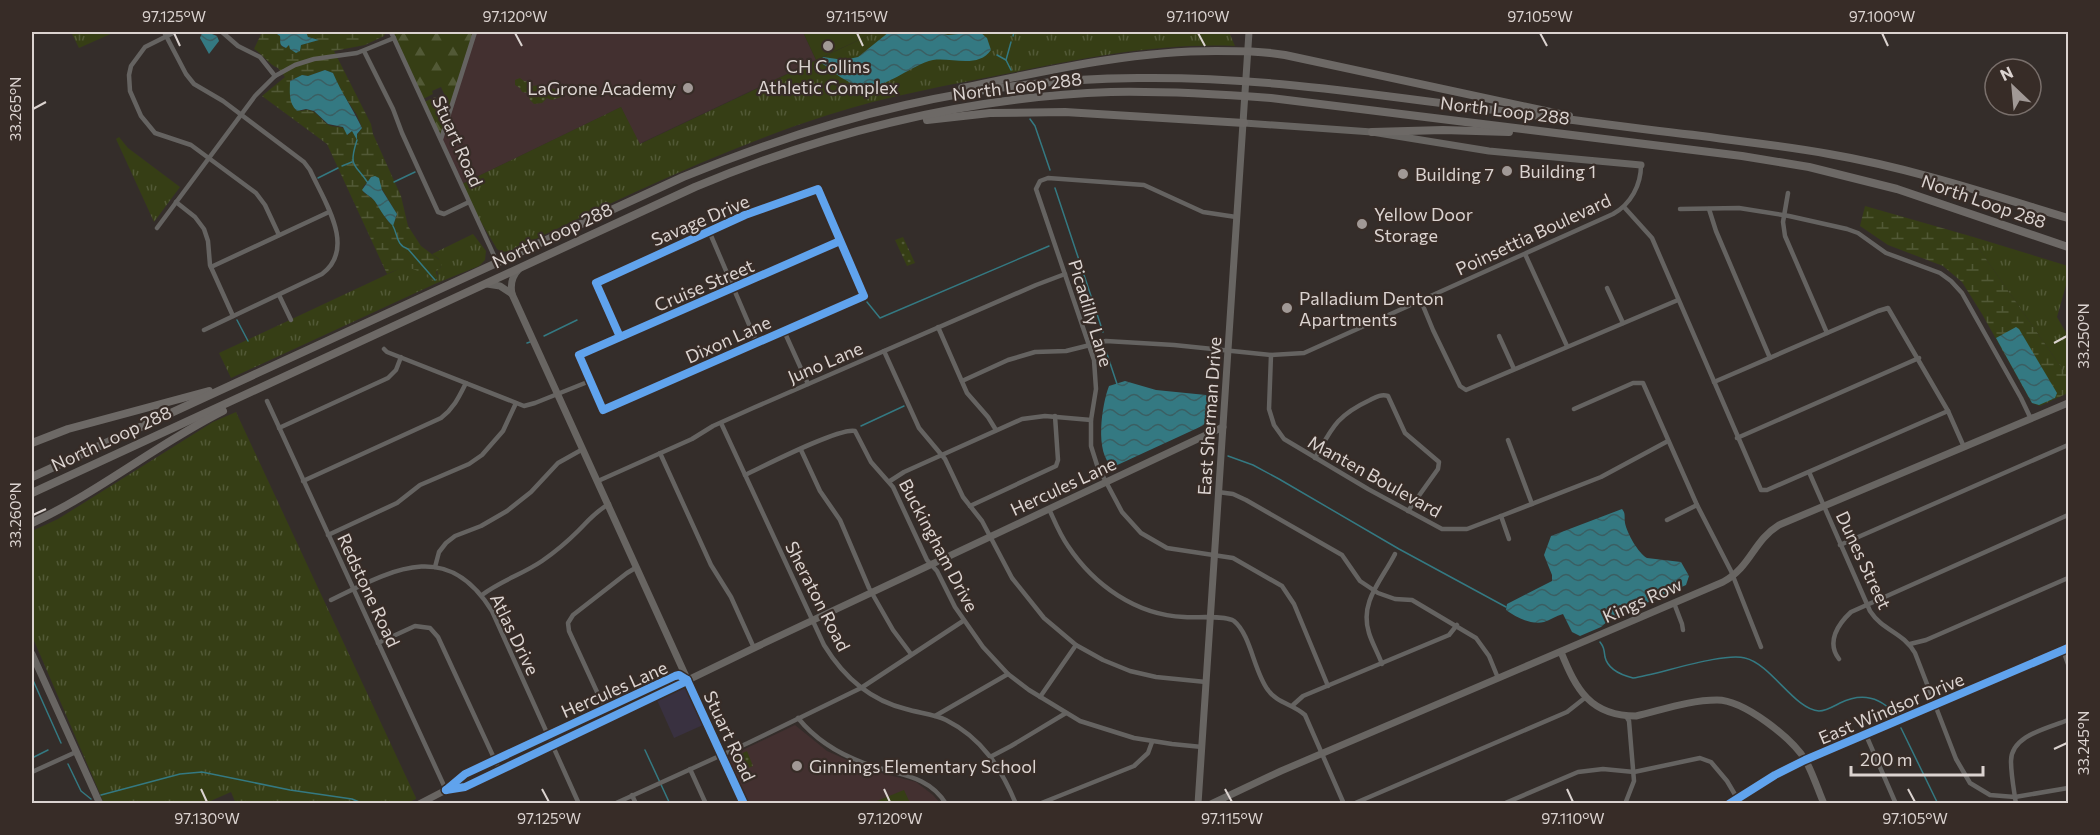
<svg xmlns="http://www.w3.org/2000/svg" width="2100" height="835" font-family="Commissioner,sans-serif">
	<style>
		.commercial { fill: #393140 }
		.education { fill: #433030 }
		.grass { fill: url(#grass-tufts) }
		.forest { fill: url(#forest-firs) }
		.wetland { fill: url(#wetland-marsh); fill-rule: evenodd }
		.park { fill: url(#park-dots) }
		.pitch { fill: #363e15 }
		.water { fill: url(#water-waves) }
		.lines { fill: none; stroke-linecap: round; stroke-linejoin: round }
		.stream { stroke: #347982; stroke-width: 1.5 }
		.street { stroke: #656361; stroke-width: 4.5 }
		.secondary { stroke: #686562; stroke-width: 7 }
		.highway { stroke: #6d6966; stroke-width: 8 }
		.cycleway-casing { stroke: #372c27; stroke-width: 11 }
		.cycleway { stroke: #60a3ed; stroke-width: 8 }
		.ticks { fill: none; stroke: #dbd3d0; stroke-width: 2 }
		.poi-dot { fill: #a19996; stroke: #372c27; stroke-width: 2 }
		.labels { text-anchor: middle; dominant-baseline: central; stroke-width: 4.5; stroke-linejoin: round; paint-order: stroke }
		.poi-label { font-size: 18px; fill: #dbd3d0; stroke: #372c27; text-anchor: start }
		.street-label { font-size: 18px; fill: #dbd3d0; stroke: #372c27 }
		.neatline { fill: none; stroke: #dbd3d0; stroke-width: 2 }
		.ticks-label { font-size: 15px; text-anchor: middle; fill: #dbd3d0 }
	</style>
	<defs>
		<pattern id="grass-tufts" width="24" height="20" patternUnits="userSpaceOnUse" patternTransform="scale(1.5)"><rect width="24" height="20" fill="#363e15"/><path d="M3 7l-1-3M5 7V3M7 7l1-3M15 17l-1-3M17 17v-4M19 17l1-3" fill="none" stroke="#525936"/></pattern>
		<pattern id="forest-firs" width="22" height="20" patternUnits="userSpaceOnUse" patternTransform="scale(1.5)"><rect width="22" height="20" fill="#363e15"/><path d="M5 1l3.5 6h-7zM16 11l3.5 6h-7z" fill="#525936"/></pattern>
		<pattern id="wetland-marsh" width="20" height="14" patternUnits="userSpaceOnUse" patternTransform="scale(1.5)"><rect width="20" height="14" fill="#363e15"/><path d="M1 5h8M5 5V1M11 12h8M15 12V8" fill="none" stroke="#525936"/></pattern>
		<pattern id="park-dots" width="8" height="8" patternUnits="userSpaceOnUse" patternTransform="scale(1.5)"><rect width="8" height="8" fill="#363e15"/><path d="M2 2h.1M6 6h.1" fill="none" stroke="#525936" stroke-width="1.8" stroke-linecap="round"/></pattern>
		<pattern id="water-waves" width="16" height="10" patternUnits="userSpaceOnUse" patternTransform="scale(1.5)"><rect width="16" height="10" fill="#347982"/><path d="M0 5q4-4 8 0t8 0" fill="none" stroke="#3a5f63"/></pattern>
	</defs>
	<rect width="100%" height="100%" fill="#342d2a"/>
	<polygon class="commercial" points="682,687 687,690 703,725 674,738 657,700"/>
	<g class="education">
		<polygon points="475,32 803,32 816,60 639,144 621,107 462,184 441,139"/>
		<polygon points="795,725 827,751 870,770 916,782 933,795 940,803 749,803 728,757"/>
	</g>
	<g class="grass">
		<polygon points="71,32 115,32 79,48"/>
		<path d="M876,32H1229L1235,46C1158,43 1085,58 1010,73C949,85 887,96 828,115C718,150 614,202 510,251L502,252L497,249L469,202L462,184L621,107L640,144Z"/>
		<polygon points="119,137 128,148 180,187 154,222 116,139"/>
		<polygon points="473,234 486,251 485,260 479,266 437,283 231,378 219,353 405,266 417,269 427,277 438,278 437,269 441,267 439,259 432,254"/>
		<polygon points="1970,236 2068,266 2068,278 2057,317 2068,336 2068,377"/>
		<polygon points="236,412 416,798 416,799 405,804 236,804 231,792 206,803 104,803 32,636 32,531 58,519 213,422"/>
	</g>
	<polygon class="forest" points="391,32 475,32 441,139 424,102 435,97 437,100 445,96 441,87 432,91 433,94 423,99"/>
	<g class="wetland">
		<path d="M262,32H274L280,36L281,46L285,48L289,45L296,53L301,45L318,40L308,37L306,32H386L384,36L365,45L334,51L371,124L373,134L401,196L408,226L421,246L441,261L442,265L436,272L438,278L433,281C413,268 411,263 387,274L327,144L262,96L285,77L278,68C269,65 263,54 254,49ZM325,70L333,73L337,85L357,115L362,128L357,135L352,131L348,135C343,122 336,130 327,124C318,117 314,107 301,111C289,101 290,95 290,81L303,75L308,76ZM371,177L379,184L397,214L394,223L390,224L374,200L363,192V187Z"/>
		<polygon points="1865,206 1970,236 2068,377 2068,393 2040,406 2032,403 1982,314 1962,282 1943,266 1888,245 1860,226"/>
	</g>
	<g class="park">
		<polygon points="520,78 524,81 530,82 533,86 540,85 546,90 551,88 557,90 561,90 564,92 564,96 552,100 547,98 542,103 534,104 530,100 528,93 522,92 520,88 515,85 515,80"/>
		<polygon points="903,237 915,263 907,266 895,240"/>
		<polygon points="747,751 753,766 739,772 732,758"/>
	</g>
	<g class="pitch">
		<polygon points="803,32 876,32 816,60"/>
		<polygon points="904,790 910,803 872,803"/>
	</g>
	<g class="water">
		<polygon points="207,32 217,36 219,41 209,54 200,38 202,33"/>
		<path d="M274,32H306L308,37L319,40L301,45L300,51L296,53L290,49L289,45L286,48C278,45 281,42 280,36Z"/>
		<path d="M889,32H934L948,35L980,32L987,38L991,50C978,69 951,57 933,60C910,65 891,87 865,86C847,85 834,72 820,62L823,57L844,60L858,57Z"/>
		<path d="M325,70L333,73C341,92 353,109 362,128L357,134V140L352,131L347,135L343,127L328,124L314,111L306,109L297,111C288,103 290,91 290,81L302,75L308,76Z"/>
		<path d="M375,176L379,178L382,190L397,214L393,226C387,221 380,210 376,203C373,197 366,195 362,190L371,177Z"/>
		<polygon points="2016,327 2019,329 2057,393 2055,398 2039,405 2032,403 1996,338"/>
		<path d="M1125,381L1156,390L1206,395L1208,398L1207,422L1202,426L1113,467C1094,454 1102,404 1109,386Z"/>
		<path d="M1622,509C1626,514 1624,516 1625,523C1627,533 1638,553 1647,558L1681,562L1689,576L1686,585L1609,620L1601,627L1580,636L1572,632L1563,614C1556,616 1550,620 1544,622C1530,625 1516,617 1506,610L1507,604L1552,581V575L1544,555L1551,536Z"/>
	</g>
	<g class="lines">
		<g class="stream">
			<polyline points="1013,36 1014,32"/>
			<polyline points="1011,42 1006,60 1011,70"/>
			<polyline points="997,55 1006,60"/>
			<polyline points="1030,119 1035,126 1050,170"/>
			<path d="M357,140C348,168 355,163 368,183"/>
			<polyline points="342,166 352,162"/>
			<polyline points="318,178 338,168"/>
			<polyline points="394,182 415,172"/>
			<polyline points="1055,188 1103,332"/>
			<path d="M393,226C398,235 396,245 408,249L435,280"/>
			<polyline points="867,302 880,318 1049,246"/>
			<polyline points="237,320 248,341"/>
			<polyline points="544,336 577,320"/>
			<polyline points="527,343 530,342"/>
			<polyline points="1106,351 1117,384"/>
			<polyline points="861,426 904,406"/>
			<polyline points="1228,456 1253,465 1279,479 1399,549 1506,607"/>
			<path d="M1600,642C1604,647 1604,650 1605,657C1608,670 1621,675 1633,678C1660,674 1723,652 1745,658C1771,664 1795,710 1819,711C1826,711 1834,706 1840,703C1860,693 1878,696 1893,712"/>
			<polyline points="32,678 61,743"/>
			<polyline points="1901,728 1938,804"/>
			<polyline points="645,750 670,804"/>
			<polyline points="32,758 48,750"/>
			<polyline points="68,764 81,791 91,799"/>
			<polyline points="101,795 180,774 202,772 290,790 352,799 364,804"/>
		</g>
		<g class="street">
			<path d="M164,32L186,74L194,84L223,101L304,162L310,170C324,201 357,248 322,274L204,330"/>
			<polyline points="175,32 145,47 131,66 129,75 130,91 141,116 155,133 191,145 256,193 265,205 279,235"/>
			<polyline points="222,32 238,46 260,57 275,76"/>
			<polyline points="391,32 497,262"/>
			<polyline points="364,51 393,109 402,133 438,212 444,214 469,202"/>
			<polyline points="441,139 475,32"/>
			<polyline points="1788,193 1783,222 1785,236 1827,333"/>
			<polyline points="176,202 195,217 204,229 208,241 210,265 233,316"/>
			<polyline points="1624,207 1652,238 1761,490 1767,490 1948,411"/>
			<polyline points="1680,209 1739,208 1789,216 1847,229 1858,233 1886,253 1940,273 1951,281 1962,293 2021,398 2031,419"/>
			<polyline points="1709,209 1716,231 1770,358"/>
			<polyline points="1236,217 1203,212 1144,185 1048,178 1040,181 1036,189 1094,360 1096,389 1091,420 1091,446 1097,465 1122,512 1141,533 1167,548 1233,558 1282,586 1294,604 1328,686"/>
			<polyline points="157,228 255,96 275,76 295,65 314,59 357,53 394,38"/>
			<polyline points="709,231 757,343"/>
			<polyline points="1525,254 1567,346"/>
			<polyline points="211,267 329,212"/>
			<polyline points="1607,288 1623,323"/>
			<polyline points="279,295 291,320"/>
			<polyline points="1421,301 1433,330 1460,386 1466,390 1678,300"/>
			<polyline points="938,327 967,393 988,417 996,430"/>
			<polyline points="784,331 808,384"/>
			<polyline points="1499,336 1514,369"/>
			<polyline points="620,337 596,283 745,215 818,189 864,296 603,410 579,355 840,241"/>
			<polyline points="384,349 387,352 524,406 535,403 590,381"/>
			<polyline points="884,351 919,428 945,459 963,497 982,521 1012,578 1044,618 1076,645 1103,660 1130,671 1156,677 1206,682"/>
			<polyline points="1271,355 1269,409 1274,425 1284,439 1368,489 1442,529 1467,529 1501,516 1601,477 1668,441"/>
			<path d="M962,381L1008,360L1035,352L1066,351L1106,341L1174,345L1271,355L1304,353L1613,214C1631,204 1641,185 1641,165"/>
			<polyline points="1714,382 1878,311 1888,308 1948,411 1964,447"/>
			<polyline points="267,401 446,790"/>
			<polyline points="1574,409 1633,383 1643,383 1697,505 1731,571 1761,647"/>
			<path d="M721,423L824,645C843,676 869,700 906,709C919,713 934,714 946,720C982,738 1001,768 1016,804"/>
			<polyline points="279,428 388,378 396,370 401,357"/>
			<polyline points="1737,438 1919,358"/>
			<polyline points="1508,440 1532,504"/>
			<polyline points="801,450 820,491 840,520 869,588 893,630 911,654"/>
			<polyline points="660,453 711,565 731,597 754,648"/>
			<path d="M1315,458C1332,428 1336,416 1370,400C1376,397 1381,394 1388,396L1405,433L1439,462L1438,469L1408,511"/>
			<path d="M1809,472L1870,611C1883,631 1903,632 1915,653L1956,759L1970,783L1990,795L2015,797L2068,788"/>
			<path d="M745,475C764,466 840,427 855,431L871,462L893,487L927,560L937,571L955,607L983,647L1008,674L1029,690L1080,721L1134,738L1172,744L1202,747"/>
			<path d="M303,481L441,418C454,408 459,397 466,383"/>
			<polyline points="598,481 692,439 713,426 753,408 1036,285 1065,274"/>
			<polyline points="890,481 904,472 1022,419 1045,416 1091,420"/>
			<polyline points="1218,492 1233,494 1246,500 1342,555 1360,581 1378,593 1395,599 1412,600 1476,638 1489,656 1498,678"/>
			<polyline points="970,506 1056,466 1058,460 1055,416"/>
			<path d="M1049,509C1055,522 1060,535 1068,546C1094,585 1136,615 1184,617C1196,618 1226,615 1234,621C1251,635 1254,672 1268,690C1277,703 1293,704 1305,715L1344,804"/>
			<polyline points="1501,516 1509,539"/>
			<polyline points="1667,520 1697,505"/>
			<polyline points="328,535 397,503 420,485 469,464 482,455 503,431 516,403"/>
			<polyline points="1840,545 2068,445"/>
			<polyline points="435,567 439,552 446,543 455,536 481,526 507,511 531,492 558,463 583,449"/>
			<path d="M482,595C500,581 523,574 542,561C555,552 567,542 578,531C588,521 596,511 609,504"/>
			<path d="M331,600C392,570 447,538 492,611L579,804"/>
			<polyline points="1674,603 1682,624 1683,630"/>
			<polyline points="378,643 415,626 430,628 438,637 500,771"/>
			<polyline points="1910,644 1926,640 2068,578"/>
			<polyline points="2063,650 2068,664"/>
			<path d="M1839,659C1826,642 1838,624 1851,612L2068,515"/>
			<path d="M1382,664C1378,653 1372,643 1369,633C1359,602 1382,580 1395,554"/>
			<polyline points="1040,697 1076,645"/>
			<polyline points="1293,705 1303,696 1449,635 1457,625"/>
			<polyline points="935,716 1008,674"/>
			<polyline points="609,718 569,631 568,623 573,615 627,573 637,567"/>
			<path d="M798,718C815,739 839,754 864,763C893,775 928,773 946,804"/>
			<polyline points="1866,735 1896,804"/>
			<polyline points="992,756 1011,746 1066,713"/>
			<polyline points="690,769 706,804"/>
			<polyline points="32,772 76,752"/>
			<polyline points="632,795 636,804"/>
			<polyline points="614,804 748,743 861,688 963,621"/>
			<polyline points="1039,804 1134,766 1148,753 1152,742"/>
			<polyline points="1353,804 1567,712 1586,697"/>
			<polyline points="1503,804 1578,772 1603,769 1634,772 1700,758 1711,762 1727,781 1737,798"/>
			<polyline points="1625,804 1634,781 1629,721 1626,716"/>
			<path d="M2016,804C2014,790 2011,775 2011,761C2011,735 2049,728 2068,720"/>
		</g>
		<g class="secondary">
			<polyline points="1244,123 1372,132 1489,151 1641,165"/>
			<path d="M519,269C512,276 510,284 512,294L744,804"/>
			<polyline points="487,284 500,286 512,294"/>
			<path d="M1561,652C1576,689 1590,716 1636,716C1662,710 1690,700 1717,700C1744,700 1792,738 1806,761C1813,774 1818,790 1824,804"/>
			<polyline points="32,654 100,804"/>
			<polyline points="446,790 464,788 519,762 754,648 1223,427"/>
			<polyline points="419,804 446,790 465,774 675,676 679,675 685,679"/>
			<polyline points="1198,804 1249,32"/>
			<path d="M1211,804L1281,771L1723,582C1751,567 1753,541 1779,525L2068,403"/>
			<polyline points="1729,804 1775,775 1805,760 2068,648"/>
		</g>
		<g class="highway">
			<path d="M962,88C1046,71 1130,51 1216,51C1240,51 1262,51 1285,55L1569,116"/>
			<polyline points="927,120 990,113 1065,112 1244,123"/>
			<polyline points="1372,132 1443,130 1509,132"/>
			<polyline points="32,443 68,429 209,391"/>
			<path d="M32,477L683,177C832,116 976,79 1138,78C1269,76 1403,99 1533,115C1590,122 1646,130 1702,136C1744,142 1787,146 1829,154C1911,168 1989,194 2068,218"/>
			<path d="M32,493L695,187C827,132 968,97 1111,92C1165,91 1217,94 1271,98L1742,156L1809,167L1897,189L2068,247"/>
			<path d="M32,523C99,492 157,444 223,411"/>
		</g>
		<defs>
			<g id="cycleway">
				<polyline points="620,337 596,283 745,215 818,189 864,296 603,410 579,355 840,241"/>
				<polyline points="687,680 744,804"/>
				<polyline points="446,790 465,774 675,676 679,675 687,680"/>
				<polyline points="446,790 465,787 685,682"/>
				<polyline points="1729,804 1775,775 1805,760 2068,648"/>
			</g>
		</defs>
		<use href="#cycleway" class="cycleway-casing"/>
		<use href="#cycleway" class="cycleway"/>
	</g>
	<path class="ticks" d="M174,33L180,46M515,33L522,46M857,33L863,46M1198,33L1205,46M1540,33L1547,46M1882,33L1888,46M33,109L46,102M2054,343L2067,336M33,515L46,509M2054,749L2067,743M201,789L207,802M542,789L549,802M884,789L890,802M1225,789L1232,802M1567,789L1573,802M1908,789L1915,802"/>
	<g class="poi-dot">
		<circle cx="828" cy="46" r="6"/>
		<circle cx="688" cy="88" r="6"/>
		<circle cx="1507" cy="171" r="6"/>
		<circle cx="1403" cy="174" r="6"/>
		<circle cx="1362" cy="224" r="6"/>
		<circle cx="1287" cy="308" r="6"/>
		<circle cx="797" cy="766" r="6"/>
	</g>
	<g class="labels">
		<g class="poi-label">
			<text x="828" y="66" text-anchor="middle">CH Collins<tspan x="828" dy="21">Athletic Complex</tspan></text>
			<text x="676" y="88" text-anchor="end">LaGrone Academy</text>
			<text x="1519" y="171">Building 1</text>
			<text x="1415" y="174">Building 7</text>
			<text x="1374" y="214">Yellow Door<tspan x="1374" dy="21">Storage</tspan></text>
			<text x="1299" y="298">Palladium Denton<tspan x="1299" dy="21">Apartments</tspan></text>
			<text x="809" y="766">Ginnings Elementary School</text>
		</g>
		<g class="street-label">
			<text transform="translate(1017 86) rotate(-7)">North Loop 288</text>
			<text transform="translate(1505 110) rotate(7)">North Loop 288</text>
			<text transform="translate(458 141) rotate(66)">Stuart Road</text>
			<text transform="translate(1984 201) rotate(19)">North Loop 288</text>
			<text transform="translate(700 220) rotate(-23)">Savage Drive</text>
			<text transform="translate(1533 234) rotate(-25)">Poinsettia Boulevard</text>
			<text transform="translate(552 235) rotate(-25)">North Loop 288</text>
			<text transform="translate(704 285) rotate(-23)">Cruise Street</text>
			<text transform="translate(1091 313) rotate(73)">Picadilly Lane</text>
			<text transform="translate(728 339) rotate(-24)">Dixon Lane</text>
			<text transform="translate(825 362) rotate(-23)">Juno Lane</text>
			<text transform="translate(1209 416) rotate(-86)">East Sherman Drive</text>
			<text transform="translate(111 438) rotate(-25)">North Loop 288</text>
			<text transform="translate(1375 476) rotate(29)">Manten Boulevard</text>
			<text transform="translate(1063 486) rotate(-25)">Hercules Lane</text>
			<text transform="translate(939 545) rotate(62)">Buckingham Drive</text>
			<text transform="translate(1864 560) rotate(65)">Dunes Street</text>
			<text transform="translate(369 590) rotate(65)">Redstone Road</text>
			<text transform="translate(818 596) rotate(63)">Sheraton Road</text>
			<text transform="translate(1642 600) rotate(-24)">Kings Row</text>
			<text transform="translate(515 634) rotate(64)">Atlas Drive</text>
			<text transform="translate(614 689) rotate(-24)">Hercules Lane</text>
			<text transform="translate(1891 708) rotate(-23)">East Windsor Drive</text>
			<text transform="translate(730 736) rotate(65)">Stuart Road</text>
		</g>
	</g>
	<rect width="2100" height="835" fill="none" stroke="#372c27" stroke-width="66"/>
	<g transform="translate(2013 87) rotate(334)"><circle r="28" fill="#372c27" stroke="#796f6b" stroke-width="1.5"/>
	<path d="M0-4.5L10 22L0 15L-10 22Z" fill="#a19996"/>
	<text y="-9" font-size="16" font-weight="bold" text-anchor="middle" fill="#dbd3d0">N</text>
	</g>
	<path d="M1851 766v9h132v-9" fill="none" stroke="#dbd3d0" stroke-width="3"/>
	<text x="1860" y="766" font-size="18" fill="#dbd3d0" stroke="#372c27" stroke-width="4.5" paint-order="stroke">200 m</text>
	<rect x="33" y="33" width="2034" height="769" class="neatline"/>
	<g class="ticks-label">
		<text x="174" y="22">97.125°W</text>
		<text x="515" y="22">97.120°W</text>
		<text x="857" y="22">97.115°W</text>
		<text x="1198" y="22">97.110°W</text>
		<text x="1540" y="22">97.105°W</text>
		<text x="1882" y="22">97.100°W</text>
		<text transform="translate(16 109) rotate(-90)" y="5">33.265°N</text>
		<text transform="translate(2084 336) rotate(-90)" y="5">33.250°N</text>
		<text transform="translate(16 515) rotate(-90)" y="5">33.260°N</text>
		<text transform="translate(2084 743) rotate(-90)" y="5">33.245°N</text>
		<text x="207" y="824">97.130°W</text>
		<text x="549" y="824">97.125°W</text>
		<text x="890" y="824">97.120°W</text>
		<text x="1232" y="824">97.115°W</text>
		<text x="1573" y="824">97.110°W</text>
		<text x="1915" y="824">97.105°W</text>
	</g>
</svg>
